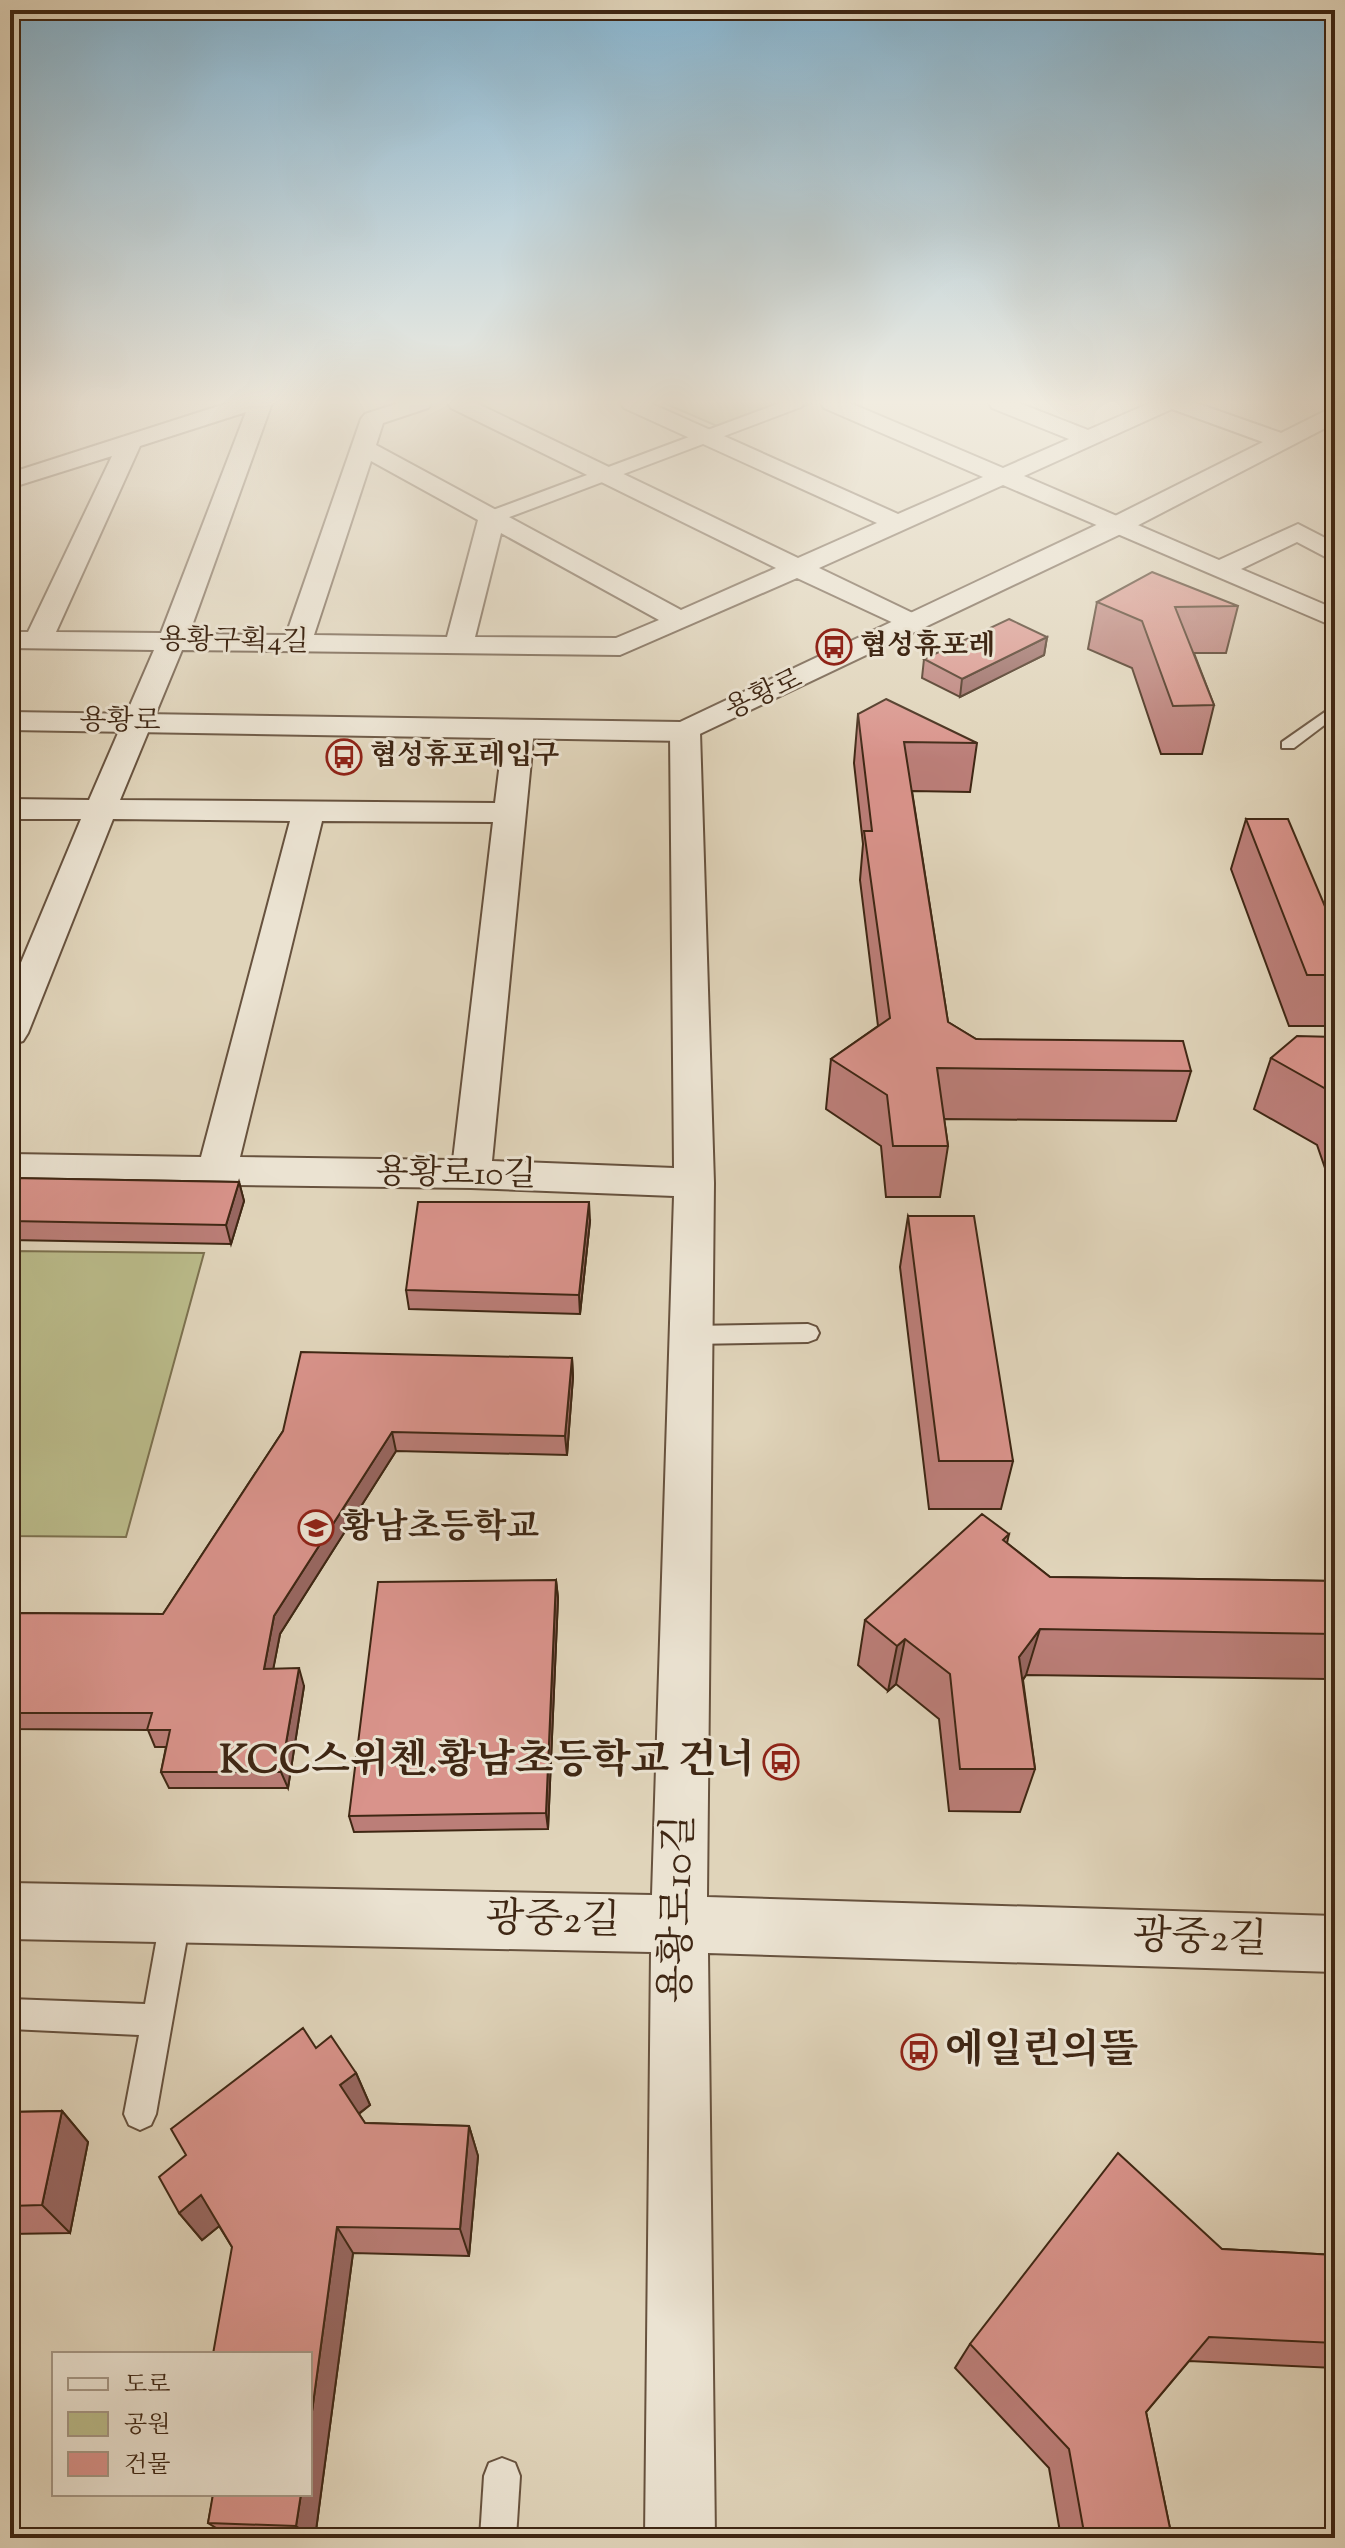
<svg xmlns="http://www.w3.org/2000/svg" width="1345" height="2548" font-family="'Sorts Mill Goudy','Noto Serif KR',serif">
	<style>
		.green { fill: #babb8a; stroke: #7c714f; stroke-width: 2 }
		.lines { fill: none; stroke-linecap: round; stroke-linejoin: round }
		.service-casing { stroke: #67523e; stroke-width: 4 }
		.pedestrian-casing { stroke: #67523e; stroke-width: 4 }
		.minor-casing { stroke: #67523e; stroke-width: 4 }
		.tertiary-casing { stroke: #67523e; stroke-width: 4 }
		.service { fill: #ebe3d2; fill-rule: evenodd }
		.pedestrian { fill: #ebe3d2; fill-rule: evenodd }
		.minor { fill: #ebe3d2; fill-rule: evenodd }
		.tertiary { fill: #ebe3d2; fill-rule: evenodd }
		.wall { fill: #bb7e78; stroke: #3f2714; stroke-width: 2 }
		.shaded-wall { fill: #986761; stroke: #3f2714; stroke-width: 2 }
		.building { fill: #d9938b; stroke: #3f2714; stroke-width: 2 }
		.labels { text-anchor: middle; dominant-baseline: central; stroke-width: 6; stroke-linejoin: round; paint-order: stroke }
		.far-street-label { font-size: 28px; fill: #3f2714; stroke: #ebe3d2 }
		.far-poi-label { font-size: 28px; font-weight: bold; fill: #3f2714; stroke: #ebe3d2; text-anchor: start }
		.street-label { font-size: 34px; fill: #3f2714; stroke: #ebe3d2 }
		.poi-label { font-size: 34px; font-weight: bold; fill: #3f2714; stroke: #ebe3d2; text-anchor: start }
		.near-poi-label { font-size: 40px; font-weight: bold; fill: #3f2714; stroke: #ebe3d2; text-anchor: end }
		.near-street-label { font-size: 40px; fill: #3f2714; stroke: #ebe3d2 }
	</style>
	<rect width="100%" height="100%" fill="#e0d4ba"/>
	<filter id="stains"><feTurbulence type="fractalNoise" baseFrequency=".0025" numOctaves="4"/><feColorMatrix values="0 0 0 0 .2 0 0 0 0 .09 0 0 0 0 .02 0 0 0 .5 -.17"/></filter>
	<radialGradient id="worn" r=".72"><stop offset=".6" stop-color="#630" stop-opacity="0"/><stop offset="1" stop-color="#630" stop-opacity=".3"/></radialGradient>
	<g class="green">
		<polygon points="664,403 812,403 733,433"/>
		<polygon points="10,1251 204,1253 126,1537 10,1536"/>
	</g>
	<g class="lines">
		<defs>
			<g id="service">
				<polygon points="1335,705 1335,717 1294,748 1282,748 1282,742"/>
				<polygon points="808,1324 816,1327 819,1333 816,1339 808,1342 692,1344 684,1341 681,1335 684,1329 692,1326"/>
				<polygon points="176,1900 186,1905 191,1915 156,2114 151,2125 140,2130 129,2125 124,2114 139,2035 10,2029 10,1999 145,2004 161,1915 166,1905"/>
				<polygon points="502,2458 515,2463 520,2476 516,2538 480,2538 484,2476 489,2463"/>
			</g>
			<polygon id="pedestrian" points="780,403 804,403 801,407 499,521 492,523 482,517 485,513"/>
			<path id="minor" d="M228,403H272L189,634L286,635L361,419L365,414L399,403H431L428,408L383,423L376,445L681,610L776,568L451,408L448,403H476L798,558L877,523L624,408L621,403H650L898,514L983,477L824,408L821,403H850L1003,468L1069,439L992,408L989,403H1019L1088,430L1150,403H1196L1287,435L1291,440L1287,445H1271L1172,409L1024,476L1219,560L1298,524L1335,543V562L1297,542L1241,569L1335,609V627L1003,485L819,568L923,618L927,624L923,630L913,632L797,578L620,655L182,650L120,800L495,803L504,730L508,724L519,721L530,724L534,730L492,1161L674,1168L670,732L674,726L685,723L696,726L700,732L714,1183L707,1897L1335,1916V1972L708,1953L715,2538H645L651,1952L10,1939V1883L652,1895L674,1196L471,1188L10,1182V1154L201,1157L290,821L113,819L28,1033L23,1041L10,1045V989L81,819H10V799L89,800L154,650L10,648V632H28L112,456L10,488V473ZM246,412L161,633L56,632L140,446ZM371,461L478,520L447,637L314,635ZM501,533L659,620L616,638L475,637ZM322,821L493,822L453,1160L240,1157Z"/>
			<polygon id="tertiary" points="1335,406 1335,423 1125,532 685,741 10,730 10,712 680,722 1107,520"/>
		</defs>
		<use href="#service" class="service-casing"/>
		<use href="#pedestrian" class="pedestrian-casing"/>
		<use href="#minor" class="minor-casing"/>
		<use href="#tertiary" class="tertiary-casing"/>
		<use href="#service" class="service"/>
		<use href="#pedestrian" class="pedestrian"/>
		<use href="#minor" class="minor"/>
		<use href="#tertiary" class="tertiary"/>
	</g>
	<g class="wall">
		<polygon points="1097,602 1238,606 1226,653 1194,653 1214,705 1202,754 1161,754 1132,668 1088,649"/>
		<polygon points="1047,637 1044,655 960,697 922,678 924,659"/>
		<polygon points="858,714 977,743 970,792 912,791 948,1022 976,1039 1191,1071 1176,1121 944,1119 948,1146 940,1197 886,1197 881,1146 826,1109 831,1059 878,1026 860,880 863,844 854,763"/>
		<polygon points="1246,819 1335,930 1335,1026 1289,1026 1231,869"/>
		<polygon points="1335,1037 1335,1197 1317,1145 1254,1109 1271,1058"/>
		<polygon points="10,1178 239,1182 244,1201 231,1244 10,1240"/>
		<polygon points="908,1216 1013,1461 1001,1509 929,1509 900,1267"/>
		<polygon points="590,1221 580,1314 409,1309 406,1290"/>
		<polygon points="572,1358 573,1377 567,1455 396,1451 280,1634 273,1669 304,1686 288,1788 169,1788 161,1772 166,1747 155,1747 148,1730 10,1729 10,1613 163,1614 283,1431"/>
		<polygon points="1009,1534 1007,1543 1050,1577 1335,1581 1335,1667 1328,1679 1026,1675 1023,1680 1035,1769 1020,1812 949,1811 939,1719 896,1684 888,1691 858,1665 865,1620"/>
		<polygon points="556,1580 558,1598 548,1829 354,1832 349,1816"/>
		<polygon points="316,2048 356,2073 370,2105 359,2114 365,2123 469,2126 478,2156 469,2256 353,2253 315,2538 231,2537 208,2523 213,2497 209,2494 310,2494 232,2247 219,2226 202,2240 179,2213 186,2155"/>
		<polygon points="62,2111 88,2142 70,2233 10,2234 10,2112"/>
		<polygon points="1222,2249 1335,2255 1335,2368 1189,2361 1146,2412 1172,2538 1061,2538 1049,2468 955,2368 970,2344"/>
	</g>
	<g class="shaded-wall">
		<polygon points="1047,637 1044,655 960,697 962,679"/>
		<polygon points="239,1182 244,1201 231,1244 226,1225"/>
		<polygon points="589,1202 590,1221 580,1314 579,1295"/>
		<polygon points="572,1358 573,1377 567,1455 565,1436"/>
		<polygon points="392,1432 396,1451 280,1634 270,1686 264,1669 274,1616"/>
		<polygon points="556,1580 558,1598 548,1829 546,1813"/>
		<polygon points="1040,1629 1026,1675 1006,1702 1019,1657"/>
		<polygon points="905,1639 896,1684 888,1691 897,1646"/>
		<polygon points="299,1668 304,1686 288,1788 281,1772"/>
		<polygon points="356,2073 370,2105 354,2117 340,2085"/>
		<polygon points="62,2111 88,2142 70,2233 42,2205"/>
		<polygon points="469,2126 478,2156 469,2256 460,2229"/>
		<polygon points="201,2195 223,2223 202,2240 179,2213"/>
		<polygon points="337,2227 353,2253 315,2538 312,2538 296,2526 301,2494 310,2494 310,2426"/>
	</g>
	<g class="building">
		<polygon points="1152,572 1238,606 1175,607 1214,705 1173,706 1142,621 1097,602"/>
		<polygon points="1009,619 1047,637 962,679 924,659"/>
		<polygon points="886,699 977,743 904,742 948,1022 976,1039 1183,1041 1191,1071 937,1068 948,1146 893,1146 887,1095 831,1059 890,1018 864,831 872,831 858,714"/>
		<polygon points="1246,819 1288,819 1335,930 1335,975 1307,975"/>
		<polygon points="1297,1036 1335,1037 1335,1094 1271,1058"/>
		<polygon points="10,1178 239,1182 226,1225 10,1221"/>
		<polygon points="418,1202 589,1202 579,1295 406,1290"/>
		<polygon points="908,1216 974,1216 1013,1461 939,1461"/>
		<polygon points="301,1352 572,1358 565,1436 392,1432 274,1616 264,1669 299,1668 281,1772 161,1772 170,1730 147,1730 152,1713 10,1713 10,1613 163,1614 283,1431"/>
		<polygon points="982,1514 1009,1534 1003,1540 1050,1577 1335,1581 1335,1634 1040,1629 1019,1657 1035,1769 960,1769 950,1674 905,1639 897,1646 865,1620"/>
		<polygon points="556,1580 546,1813 349,1816 378,1582"/>
		<polygon points="303,2028 316,2048 331,2036 356,2073 340,2085 365,2123 469,2126 460,2229 337,2227 310,2426 310,2354 213,2354 232,2247 201,2195 179,2213 159,2177 186,2155 171,2129"/>
		<polygon points="62,2111 42,2205 10,2206 10,2112"/>
		<polygon points="1118,2153 1222,2249 1335,2255 1335,2343 1209,2337 1146,2412 1172,2538 1085,2538 1069,2449 970,2344"/>
		<polygon points="213,2494 301,2494 296,2526 208,2523"/>
	</g>
	<linearGradient id="sky" x2="0" y2="1"><stop stop-color="#86b6d3"/><stop offset="0.53" stop-color="#f1ece0"/><stop offset="1" stop-color="#f1ece0" stop-opacity="0"/></linearGradient>
	<rect width="1345" height="759" fill="url(#sky)"/>
	<defs>
		<symbol id="bus-ring" viewBox="-11 -11 22 22"><circle r="9.5" fill="#ebe3d2" stroke="#8f2418" stroke-width="1.5"/><path d="M-5-6H5V4H4V6H2V4H-2V6H-4V4H-5ZM-3.5-4V0h7V-4ZM-3.5 1.2v1.5H-2V1.2ZM2 1.2v1.5H3.5V1.2Z" fill="#8f2418"/></symbol>
		<symbol id="school-ring" viewBox="-11 -11 22 22"><circle r="9.5" fill="#ebe3d2" stroke="#8f2418" stroke-width="1.5"/><path d="M0-5L7-2L0 1L-7-2ZM-4 1L0 2.5L4 1V4Q0 6-4 4Z" fill="#8f2418"/></symbol>
	</defs>
	<g fill-rule="evenodd">
		<use href="#bus-ring" x="814" y="627" width="40" height="40"/>
		<use href="#bus-ring" x="324" y="737" width="40" height="40"/>
		<use href="#school-ring" x="296" y="1508" width="40" height="40"/>
		<use href="#bus-ring" x="761" y="1742" width="40" height="40"/>
		<use href="#bus-ring" x="899" y="2032" width="40" height="40"/>
	</g>
	<g class="labels">
		<g class="far-street-label">
			<text transform="translate(234 642) rotate(1)">용황구획4길</text>
			<text transform="translate(764 695) rotate(-25)">용황로</text>
			<text transform="translate(120 722) rotate(1)">용황로</text>
		</g>
		<g class="far-poi-label">
			<text x="860" y="647">협성휴포레</text>
			<text x="370" y="757">협성휴포레입구</text>
		</g>
		<g class="street-label">
			<text transform="translate(456 1175) rotate(1)">용황로10길</text>
		</g>
		<g class="poi-label">
			<text x="342" y="1528">황남초등학교</text>
		</g>
		<g class="near-poi-label">
			<text x="755" y="1762">KCC스위첸.황남초등학교 건너</text>
			<text x="945" y="2052" text-anchor="start">에일린의뜰</text>
		</g>
		<g class="near-street-label">
			<text transform="translate(680 1909) rotate(-89)">용황로10길</text>
			<text transform="translate(553 1922) rotate(1)">광중2길</text>
			<text transform="translate(1200 1940) rotate(2)">광중2길</text>
		</g>
	</g>
	<rect width="1345" height="2548" fill="none" stroke="#e0d4ba" stroke-width="40"/>
	<rect x="12" y="12" width="1321" height="2524" fill="none" stroke="#3f2714" stroke-width="4"/>
	<rect x="20" y="20" width="1305" height="2508" fill="none" stroke="#3f2714" stroke-width="2"/>
	<rect x="52" y="2352" width="260" height="144" fill="#ebe3d2" stroke="#a69886" stroke-width="2"/>
	<rect x="68" y="2378" width="40" height="12" fill="#ebe3d2" stroke="#a69886" stroke-width="2"/>
	<text x="124" y="2392" font-size="24" fill="#3f2714">도로</text>
	<rect x="68" y="2412" width="40" height="24" fill="#babb8a" stroke="#a69886" stroke-width="2"/>
	<text x="124" y="2432" font-size="24" fill="#3f2714">공원</text>
	<rect x="68" y="2452" width="40" height="24" fill="#d9938b" stroke="#a69886" stroke-width="2"/>
	<text x="124" y="2472" font-size="24" fill="#3f2714">건물</text>
	<rect width="100%" height="100%" filter="url(#stains)"/>
	<rect width="100%" height="100%" fill="url(#worn)"/>
</svg>
